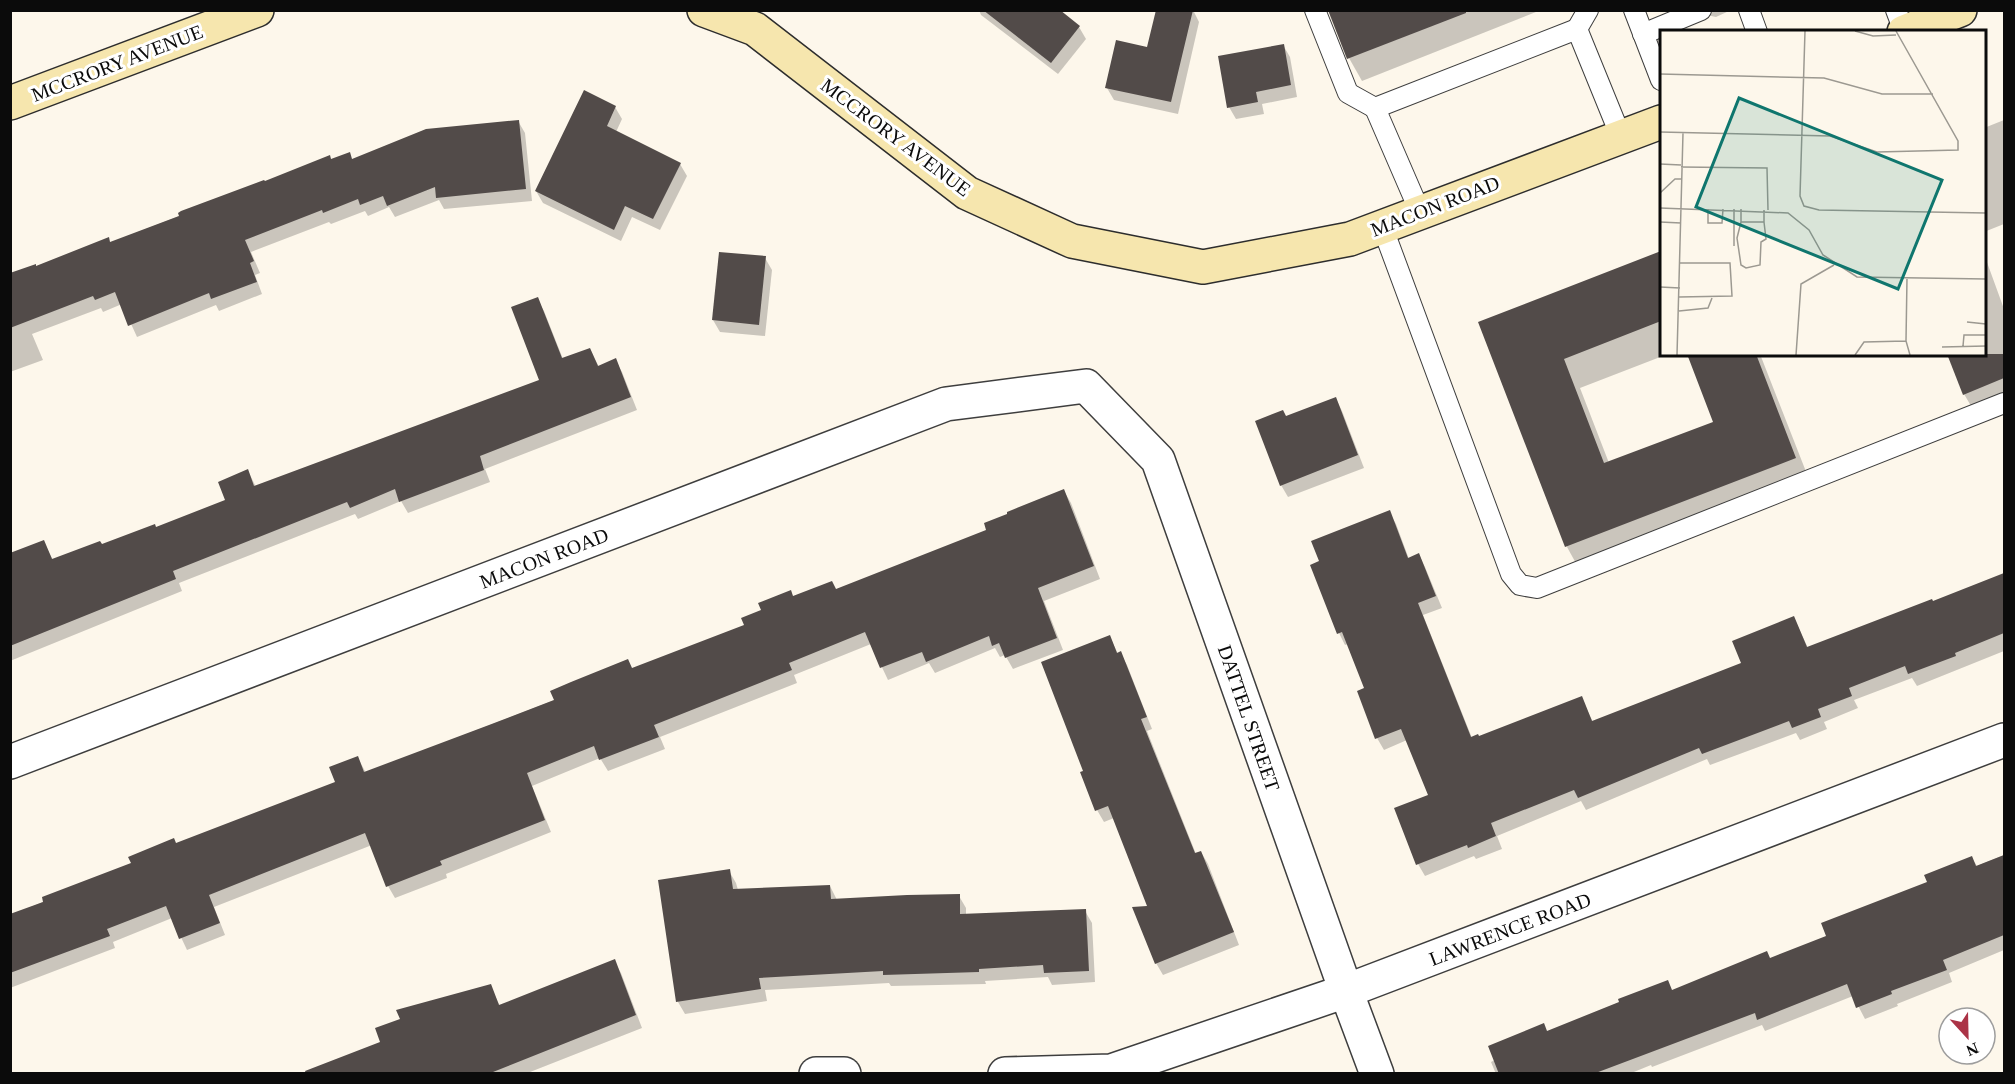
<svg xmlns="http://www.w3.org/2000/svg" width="2015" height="1084" font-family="Georgia,serif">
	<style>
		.shadow { fill: #0003 }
		.building { fill: #524b49 }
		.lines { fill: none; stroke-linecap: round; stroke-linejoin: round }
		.lane-casing { stroke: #3e3e3e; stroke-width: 22 }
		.street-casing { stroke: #3e3e3e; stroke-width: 36 }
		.secondary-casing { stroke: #2d2d2d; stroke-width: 36 }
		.lane { stroke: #fff; stroke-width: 20 }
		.street { stroke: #fff; stroke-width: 33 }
		.secondary { stroke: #f6e6ae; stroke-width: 33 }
		.labels { text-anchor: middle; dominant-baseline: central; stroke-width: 6; stroke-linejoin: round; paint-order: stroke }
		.street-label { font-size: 20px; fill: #0b0b0b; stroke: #fff }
		.inset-road { fill: none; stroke: #9c9991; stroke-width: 1.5 }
		.view { fill: #0f766e; fill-opacity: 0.15; stroke: #0f766e; stroke-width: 3 }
		.inset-edge { fill: none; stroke: #0b0b0b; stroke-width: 3 }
	</style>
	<rect width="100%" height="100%" fill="#fdf7eb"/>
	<g class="shadow">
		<polygon points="979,10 1057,10 1079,27 1086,39 1058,74 981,15"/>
		<polygon points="1193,10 1199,22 1178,114 1114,100 1107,88"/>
		<polygon points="1328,10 1541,10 1362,81 1349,58"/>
		<polygon points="1682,10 1729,10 1729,11 1716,17"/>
		<polygon points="1283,45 1290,57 1297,97 1262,104 1264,114 1236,119 1229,107"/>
		<polygon points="615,107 622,119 616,132 680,164 687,176 660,230 632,217 621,241 543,203 536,191"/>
		<polygon points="2004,120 2004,224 1984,232 1984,128"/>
		<polygon points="518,121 525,133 532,201 444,209 439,200 395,217 389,207 368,216 365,211 331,224 329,222 251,252 260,273 255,275 262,294 219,311 216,305 137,337 122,304 103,312 101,308 32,334 43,360 10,372 10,275 110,243 264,183 331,161 353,160"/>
		<polygon points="1661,253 1661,354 1668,354 1580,388 1609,463 1715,422 1688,354 1760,354 1812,487 1583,576 1567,547 1480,323"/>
		<polygon points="1984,254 2004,309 2004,414 1981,423 1964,394 1948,354 1984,354"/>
		<polygon points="765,258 772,270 765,336 720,332 713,320"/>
		<polygon points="537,299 544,311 563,359 590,349 599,367 615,360 622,372 637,410 485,469 490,482 408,513 401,501 358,519 355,514 179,583 182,591 10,661 10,554 43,541 53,560 101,546 156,528 227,500 248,471 256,487 541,381"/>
		<polygon points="1336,399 1342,411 1364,468 1288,497 1281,485 1286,418"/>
		<polygon points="1064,491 1071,503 1100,579 1044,601 1063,650 1013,669 1005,655 1000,657 995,648 935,673 929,663 888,680 871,644 794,675 797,683 660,737 665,749 608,771 600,758 532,786 551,832 446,874 447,878 395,898 388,886 372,845 214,907 225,935 187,950 172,918 113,942 115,948 10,988 10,916 176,845 337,783 358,758 366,773 746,626 793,598 836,591 988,531"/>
		<polygon points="1389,512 1396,524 1409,559 1419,555 1425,567 1442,608 1423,615 1472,738 1479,738 1581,698 1593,722 1743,664 1794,618 1808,648 1933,603 2004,575 2004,651 1917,686 1912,678 1854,700 1858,708 1824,722 1827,729 1800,740 1796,733 1710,765 1707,759 1586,810 1581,801 1497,836 1502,849 1476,859 1474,856 1425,876 1418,864 1396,809 1430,796 1407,740 1384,750 1377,738 1366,689 1348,644 1345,645 1339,633 1321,562"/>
		<polygon points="1110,637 1118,654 1120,653 1127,665 1152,729 1147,731 1196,854 1201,852 1208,864 1239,945 1163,975 1156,963 1149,907 1114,818 1104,822 1097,810 1085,772"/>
		<polygon points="2004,855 2004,950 1949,973 1952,982 1897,1004 1898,1006 1865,1019 1853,996 1765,1031 1762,1025 1652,1067 1651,1065 1629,1074 1496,1074 1491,1062 1548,1032 1770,959 1828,937 1972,858 1977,866"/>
		<polygon points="729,871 736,883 738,890 830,886 837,900 959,896 966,908 966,915 1085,911 1092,923 1095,982 1052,985 1048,977 985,981 986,984 891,986 889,983 765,990 767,1001 685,1014 678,1002"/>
		<polygon points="614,961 621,973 642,1028 525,1074 303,1074 382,1043 490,986 500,1006"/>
	</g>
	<g class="building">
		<polygon points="983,10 1060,10 1080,26 1051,63"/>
		<polygon points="1156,10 1193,10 1171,102 1105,88 1116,40 1147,47"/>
		<polygon points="1328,10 1466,10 1466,13 1347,59"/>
		<polygon points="1284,44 1291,85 1256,92 1258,102 1227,108 1218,56"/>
		<polygon points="584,90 616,106 607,126 681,163 653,219 625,206 614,230 535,191"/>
		<polygon points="519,120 526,189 436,198 435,187 387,206 383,196 360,205 358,199 323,213 322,210 245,240 254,261 250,263 257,282 211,299 209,293 128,326 115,292 95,300 93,296 10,328 10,273 36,264 36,266 109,237 110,242 179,216 178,213 181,211 264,180 265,181 330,155 331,159 350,152 352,159 426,129"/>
		<polygon points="1661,251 1661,321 1564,359 1604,463 1713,422 1687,354 1756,354 1796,458 1565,547 1478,322"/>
		<polygon points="719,252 766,256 759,325 712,320"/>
		<polygon points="538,297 562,358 590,348 598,366 616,358 631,397 480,456 484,470 399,502 395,489 350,508 347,502 173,571 176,579 10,646 10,553 44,540 52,559 100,541 102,544 155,524 156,527 225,500 218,482 248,469 254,486 539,380 511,307"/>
		<polygon points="1947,354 2004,354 2004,378 1963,395"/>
		<polygon points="1336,397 1358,455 1280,486 1255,421 1283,410 1286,416"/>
		<polygon points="1064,489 1094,566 1038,588 1057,638 1005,658 999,643 992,646 989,636 926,662 922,652 880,668 865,632 789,663 792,670 654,725 659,737 599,760 594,746 527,773 545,820 440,861 442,865 386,887 365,833 209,895 220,923 179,939 166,906 107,929 110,936 10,973 10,914 43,902 42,897 131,863 128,857 174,838 176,843 335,782 329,767 358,756 364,772 489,725 554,700 550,691 571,682 628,659 632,668 744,625 741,618 761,610 758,603 791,590 793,596 832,581 836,589 986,530 984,523 1007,514 1007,512"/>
		<polygon points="1390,510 1408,558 1419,553 1436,596 1418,603 1471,737 1478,734 1479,736 1582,696 1592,721 1741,663 1732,641 1794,616 1807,647 1932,599 1933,601 2004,573 2004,633 1955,653 1956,656 1908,674 1905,666 1849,688 1852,696 1818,709 1821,717 1792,728 1789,721 1702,754 1699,748 1578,798 1574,790 1491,823 1496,836 1468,848 1467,845 1416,865 1394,808 1428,795 1401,729 1375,739 1357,691 1364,688 1342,632 1337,634 1310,565 1319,561 1311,541"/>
		<polygon points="1110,635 1117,653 1121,651 1147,717 1141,719 1195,853 1201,851 1234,932 1155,964 1132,907 1147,906 1108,806 1095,811 1080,772 1083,771 1041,662"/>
		<polygon points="2004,855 2004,935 1943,960 1947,970 1891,991 1892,994 1856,1008 1847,984 1757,1020 1755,1013 1593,1074 1499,1074 1488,1046 1544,1023 1547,1031 1619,1002 1618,999 1668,980 1672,990 1767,951 1770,958 1826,936 1821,923 1927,882 1924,875 1972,856 1976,866"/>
		<polygon points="730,869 733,889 830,885 831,899 907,895 960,894 960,914 1086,909 1089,971 1044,973 1043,965 979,969 979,972 883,975 883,971 759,978 761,989 676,1002 658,880"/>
		<polygon points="615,959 636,1015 488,1074 306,1074 305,1071 380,1042 375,1028 400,1019 396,1010 491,984 499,1005"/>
	</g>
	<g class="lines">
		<defs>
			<g id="lane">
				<polyline points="1315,10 1348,93 1375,108"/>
				<polyline points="1634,10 1661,80"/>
				<polyline points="1749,10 1757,32"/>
				<polyline points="1896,10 1904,31"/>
				<polyline points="1577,29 1588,10"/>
				<polyline points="1643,34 1701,10"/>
				<polyline points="1420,212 1375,108 1577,29 1621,137"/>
				<polyline points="1382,226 1511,574 1520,585 1537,588 2004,403"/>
			</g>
			<g id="street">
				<polyline points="10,762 946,404 1086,386 1158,460 1346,991 1377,1074"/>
				<polyline points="816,1074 844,1074"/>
				<polyline points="1005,1074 1111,1071 1346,991 2004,740"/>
			</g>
			<g id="secondary">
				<polyline points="704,10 755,29 967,193 1072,241 1203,267 1350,239 1661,122"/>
				<polyline points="1904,32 1960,10"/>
				<polyline points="10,103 257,10"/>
			</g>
		</defs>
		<use href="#lane" class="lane-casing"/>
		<use href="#street" class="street-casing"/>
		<use href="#secondary" class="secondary-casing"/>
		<use href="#lane" class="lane"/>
		<use href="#street" class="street"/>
		<use href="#secondary" class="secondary"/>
	</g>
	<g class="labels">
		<g class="street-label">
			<text transform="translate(117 63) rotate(-21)">MCCRORY AVENUE</text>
			<text transform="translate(896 137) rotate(37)">MCCRORY AVENUE</text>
			<text transform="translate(1435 206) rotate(-21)">MACON ROAD</text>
			<text transform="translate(544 558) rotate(-21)">MACON ROAD</text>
			<text transform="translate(1249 718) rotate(71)">DATTEL STREET</text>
			<text transform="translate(1510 929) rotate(-21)">LAWRENCE ROAD</text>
		</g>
	</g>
	<g transform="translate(1660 30)">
		<rect width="326" height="326" fill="#fdf7eb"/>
		<path class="inset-road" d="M145,1L140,166L144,176L159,180L326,183M195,1L213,6L236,5M0,44L164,48L222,64H273M0,102L170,106L217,122L298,120V111L236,1M0,134L21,135M21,137L107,138L108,180M0,163L15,149H21M0,178L128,183L149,200L163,225L197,247L326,249M48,179V193H62L63,179M81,179V192H104V180M0,192L21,193M81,192L77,208L81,235L86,238L100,235L101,212L106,209L104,192M74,216V179M247,248L246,311L250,325M0,257L20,258M19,267L72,266L70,233H20M19,281L48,278L52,268M307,292L326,294M303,316L304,305H326M282,317L326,316M17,325L23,103M136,325L141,254L174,235M195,325L204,312L246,311"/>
		<path class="view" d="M79,68L282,150L238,259L36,177Z"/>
		<rect width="326" height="326" class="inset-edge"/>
	</g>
	<rect width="2015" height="1084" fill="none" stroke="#0b0b0b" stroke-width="24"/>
	<g transform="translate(1967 1036) rotate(158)"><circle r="28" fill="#ffffff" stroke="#9d9d9d" stroke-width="1.5"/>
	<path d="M0-4.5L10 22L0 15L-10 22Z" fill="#ab3346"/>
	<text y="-9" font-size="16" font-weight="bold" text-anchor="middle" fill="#0b0b0b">N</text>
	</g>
</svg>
